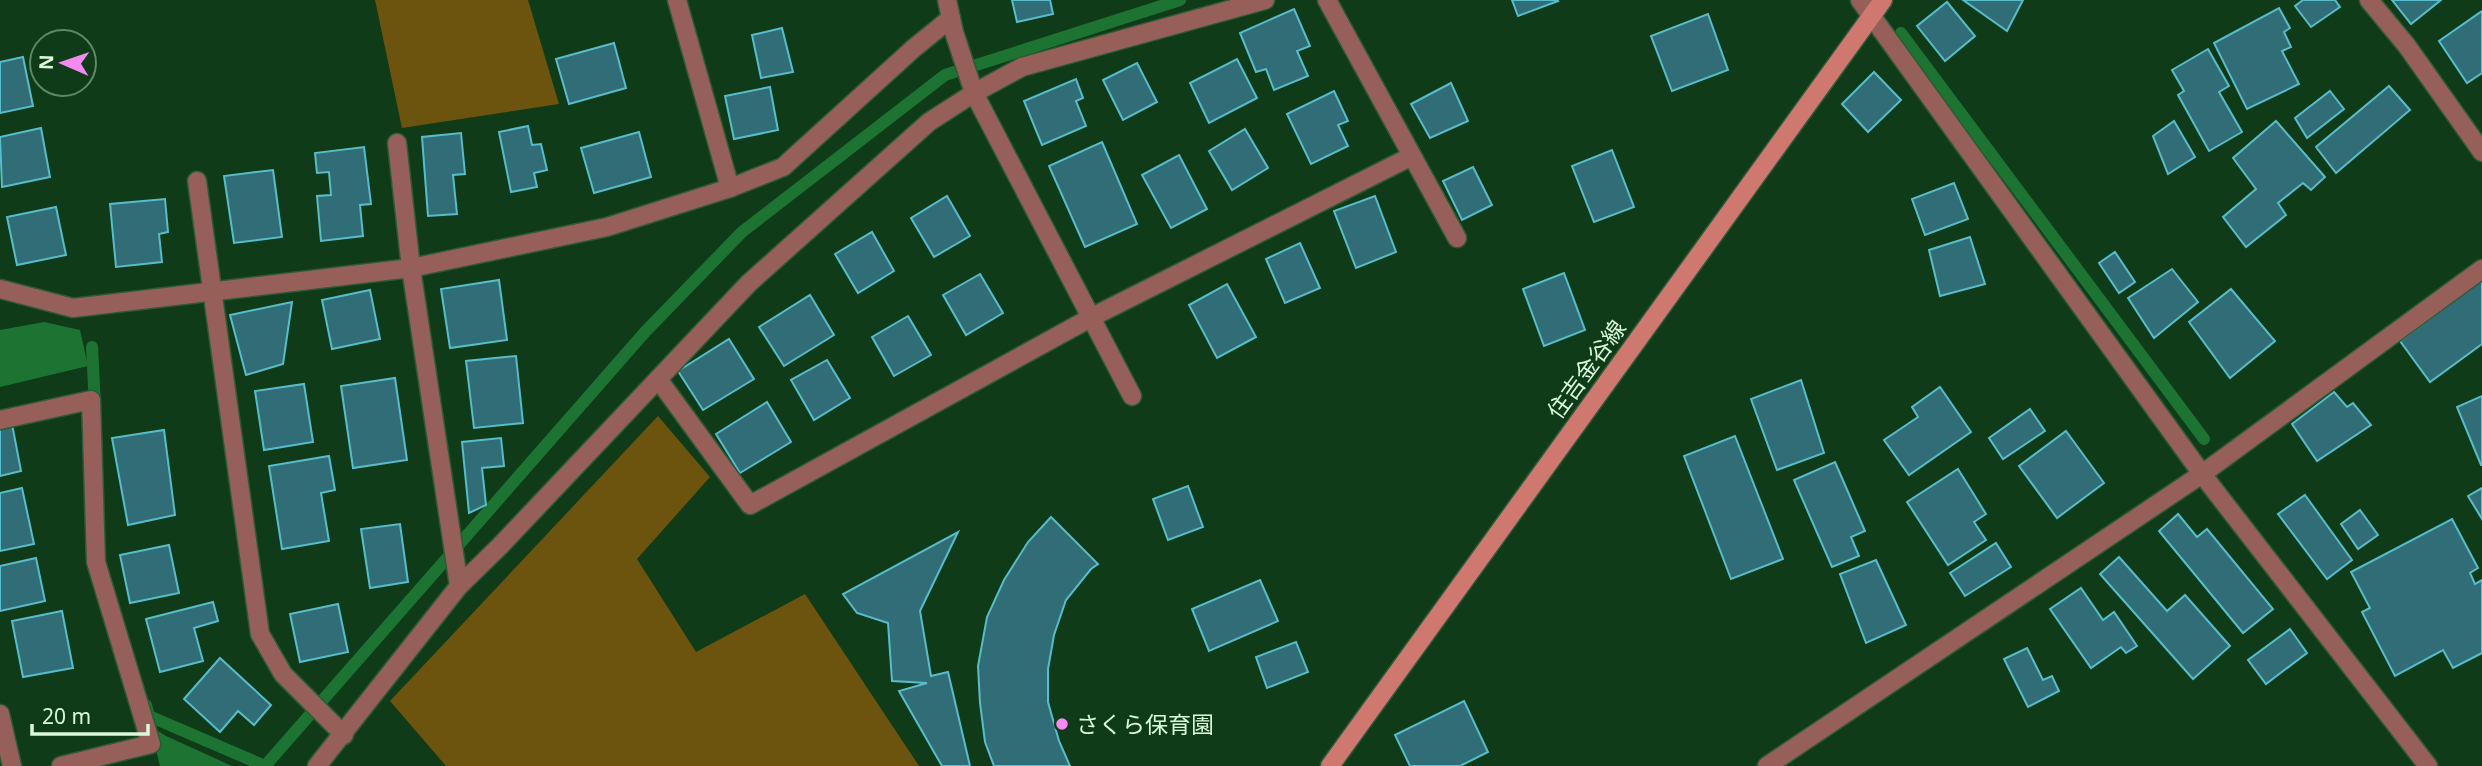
<svg xmlns="http://www.w3.org/2000/svg" width="2482" height="766" font-family="'Noto Sans','Noto Sans JP',sans-serif">
	<style>
		.green { fill: #6d540e }
		.water { fill: #1d7332 }
		.lines { fill: none; stroke-linecap: round; stroke-linejoin: round }
		.stream { stroke: #1d7332; stroke-width: 12 }
		.building { fill: #306d76; stroke: #57bdcb; stroke-width: 2 }
		.minor-casing { stroke: #2f5937; stroke-width: 21 }
		.secondary-casing { stroke: #2f5937; stroke-width: 21 }
		.minor { stroke: #966059; stroke-width: 18 }
		.secondary { stroke: #ce786f; stroke-width: 18 }
		.poi-dot { fill: #f38af2; stroke: #0f3b18; stroke-width: 2.5 }
		.labels { text-anchor: middle; dominant-baseline: central; stroke-width: 7; stroke-linejoin: round; paint-order: stroke }
		.street-label { font-size: 23px; fill: #daf8dc; stroke: #0f3b18 }
		.poi-label { font-size: 23px; fill: #daf8dc; stroke: #0f3b18; text-anchor: start }
	</style>
	<rect width="100%" height="100%" fill="#0f3b18"/>
	<g class="green">
		<polygon points="375,0 528,0 559,104 402,128"/>
		<polygon points="658,416 710,477 637,559 696,652 805,594 919,766 446,766 390,701"/>
	</g>
	<g class="water">
		<polygon points="44,322 80,330 88,366 0,387 0,330"/>
		<polygon points="150,726 166,736 232,766 160,766"/>
	</g>
	<g class="lines">
		<g class="stream">
			<polyline points="1901,33 2204,439"/>
			<polyline points="92,347 95,406"/>
			<polyline points="146,705 149,716 265,766"/>
			<polyline points="265,766 645,332 742,232 945,75 1180,0"/>
		</g>
	</g>
	<g class="building">
		<polygon points="1012,0 1050,0 1053,14 1017,22"/>
		<polygon points="1512,0 1557,0 1558,1 1518,16"/>
		<polygon points="1963,0 2023,0 2007,31"/>
		<polygon points="2303,0 2335,0 2340,7 2311,27 2295,6"/>
		<polygon points="2392,0 2441,0 2411,24"/>
		<polygon points="1947,2 1975,36 1945,61 1917,26"/>
		<polygon points="2279,8 2290,28 2284,32 2291,47 2282,51 2299,84 2247,109 2214,43"/>
		<polygon points="1294,9 1310,46 1297,51 1308,76 1274,90 1266,69 1256,72 1240,33"/>
		<polygon points="2482,11 2482,73 2467,83 2439,41"/>
		<polygon points="1708,14 1728,70 1672,91 1651,36"/>
		<polygon points="782,28 793,72 761,78 752,35"/>
		<polygon points="614,43 626,88 569,104 556,59"/>
		<polygon points="2208,49 2229,86 2219,92 2242,132 2209,151 2178,95 2184,91 2172,70"/>
		<polygon points="23,57 33,106 0,113 0,62"/>
		<polygon points="1237,59 1257,98 1209,123 1190,83"/>
		<polygon points="1137,63 1157,102 1123,120 1103,80"/>
		<polygon points="1874,72 1901,100 1868,132 1842,104"/>
		<polygon points="1076,79 1083,98 1076,101 1086,126 1042,145 1024,101"/>
		<polygon points="1451,83 1468,121 1430,138 1411,104"/>
		<polygon points="2389,86 2410,110 2336,173 2316,147"/>
		<polygon points="770,87 778,130 734,139 725,96"/>
		<polygon points="1334,91 1348,121 1338,125 1348,146 1311,164 1287,114"/>
		<polygon points="2330,91 2344,109 2307,138 2295,118"/>
		<polygon points="2174,121 2195,157 2168,174 2153,136"/>
		<polygon points="2276,121 2325,177 2311,190 2303,183 2278,203 2286,215 2246,247 2223,217 2256,189 2233,158"/>
		<polygon points="528,126 532,145 541,144 547,170 534,173 537,187 511,192 499,132"/>
		<polygon points="41,128 50,177 2,187 0,137"/>
		<polygon points="1245,129 1268,168 1232,190 1209,151"/>
		<polygon points="639,132 651,177 594,193 581,148"/>
		<polygon points="461,133 465,174 453,175 457,214 428,216 422,137"/>
		<polygon points="1102,142 1137,224 1085,247 1049,166"/>
		<polygon points="364,147 371,204 360,205 363,236 321,241 317,196 331,195 329,172 317,173 315,153"/>
		<polygon points="1612,150 1634,207 1594,222 1572,166"/>
		<polygon points="1179,155 1207,209 1171,228 1142,175"/>
		<polygon points="1473,167 1492,205 1462,220 1443,181"/>
		<polygon points="273,170 282,237 234,243 224,176"/>
		<polygon points="1954,183 1968,219 1925,235 1912,199"/>
		<polygon points="947,196 970,236 934,257 911,218"/>
		<polygon points="1375,196 1396,252 1356,268 1334,211"/>
		<polygon points="165,199 168,232 159,234 162,262 116,267 110,204"/>
		<polygon points="56,207 66,255 17,265 7,217"/>
		<polygon points="872,232 894,271 858,293 835,254"/>
		<polygon points="1970,237 1985,284 1940,296 1929,250"/>
		<polygon points="1300,243 1320,288 1285,303 1266,259"/>
		<polygon points="2115,252 2135,282 2119,293 2099,263"/>
		<polygon points="2172,269 2198,302 2154,338 2128,298"/>
		<polygon points="1564,273 1585,330 1544,346 1523,289"/>
		<polygon points="980,274 1003,313 966,335 943,295"/>
		<polygon points="499,280 507,340 450,348 441,289"/>
		<polygon points="2482,280 2482,344 2430,382 2400,341"/>
		<polygon points="1227,284 1256,337 1217,358 1189,305"/>
		<polygon points="2231,289 2275,341 2230,378 2189,322"/>
		<polygon points="370,290 380,339 332,349 322,300"/>
		<polygon points="810,295 834,335 784,366 759,327"/>
		<polygon points="292,302 283,364 246,375 230,315"/>
		<polygon points="908,316 931,355 894,376 872,337"/>
		<polygon points="729,339 754,379 703,410 678,371"/>
		<polygon points="516,356 523,423 474,428 466,361"/>
		<polygon points="827,360 850,398 814,420 791,380"/>
		<polygon points="395,378 407,460 353,468 341,386"/>
		<polygon points="1801,380 1824,453 1777,470 1751,399"/>
		<polygon points="304,384 313,442 264,450 255,391"/>
		<polygon points="1940,387 1971,432 1909,475 1884,440 1918,417 1912,407"/>
		<polygon points="2334,392 2347,407 2353,403 2371,425 2317,461 2292,424"/>
		<polygon points="2482,396 2482,465 2481,465 2457,407"/>
		<polygon points="767,402 791,442 740,473 716,434"/>
		<polygon points="2030,409 2045,431 2003,459 1989,438"/>
		<polygon points="12,424 21,471 0,476 0,426"/>
		<polygon points="164,430 175,515 128,525 112,438"/>
		<polygon points="2066,431 2104,483 2057,518 2019,466"/>
		<polygon points="1735,436 1783,559 1731,579 1684,456"/>
		<polygon points="501,438 504,466 482,468 486,505 469,513 462,442"/>
		<polygon points="329,456 335,490 321,493 329,541 282,549 269,466"/>
		<polygon points="1835,462 1865,531 1851,537 1859,556 1832,567 1794,480"/>
		<polygon points="1958,469 1986,514 1974,522 1986,540 1948,565 1907,502"/>
		<polygon points="1188,486 1203,527 1168,540 1153,499"/>
		<polygon points="22,488 34,544 0,551 0,493"/>
		<polygon points="2482,488 2482,519 2468,496"/>
		<polygon points="2305,495 2352,560 2327,579 2278,514"/>
		<polygon points="2360,510 2378,535 2358,549 2341,524"/>
		<polygon points="2178,514 2197,537 2207,529 2273,609 2243,633 2159,531"/>
		<polygon points="1051,517 1098,564 1091,569 1066,600 1054,635 1048,669 1048,702 1059,741 1070,766 994,766 985,742 980,703 978,666 987,617 1004,580 1028,542"/>
		<polygon points="2452,519 2478,568 2470,573 2475,584 2482,580 2482,653 2453,668 2443,650 2395,676 2362,612 2370,608 2351,572"/>
		<polygon points="400,524 408,582 370,588 361,529"/>
		<polygon points="958,532 920,611 931,676 948,672 970,766 942,766 899,691 927,683 892,681 888,623 857,613 843,594"/>
		<polygon points="1996,543 2011,567 1965,596 1950,573"/>
		<polygon points="169,545 179,593 130,603 120,555"/>
		<polygon points="2119,557 2167,611 2185,595 2230,646 2193,679 2100,574"/>
		<polygon points="36,558 45,601 0,611 0,566"/>
		<polygon points="1876,560 1906,625 1866,643 1840,574"/>
		<polygon points="1260,580 1278,621 1209,651 1192,609"/>
		<polygon points="2081,588 2103,620 2114,612 2137,646 2126,653 2121,647 2091,668 2050,609"/>
		<polygon points="213,602 218,621 194,628 203,661 160,672 146,619"/>
		<polygon points="338,604 348,652 300,662 290,614"/>
		<polygon points="62,611 73,668 23,677 12,621"/>
		<polygon points="2290,629 2307,653 2266,684 2248,660"/>
		<polygon points="1296,642 1308,672 1267,688 1256,657"/>
		<polygon points="2027,648 2043,680 2052,676 2059,691 2028,707 2004,659"/>
		<polygon points="220,658 271,705 254,725 238,711 220,732 184,699"/>
		<polygon points="1464,701 1488,752 1460,766 1410,766 1395,735"/>
	</g>
	<g class="lines">
		<defs>
			<g id="minor">
				<polyline points="677,0 730,188"/>
				<polyline points="947,0 954,32 974,93 1132,396"/>
				<polyline points="1327,0 1457,238"/>
				<polyline points="1860,0 2202,474 2428,766"/>
				<polyline points="2369,0 2407,46 2482,152"/>
				<polyline points="397,143 411,268 459,586"/>
				<polyline points="197,181 260,634 283,674 344,735"/>
				<polyline points="0,289 73,308 411,268 607,227 730,188 783,167 914,48 951,18"/>
				<polyline points="658,379 750,505 1092,317 1412,156"/>
				<polyline points="0,420 91,400 96,562 151,744 61,766"/>
				<polyline points="0,714 12,766"/>
				<polyline points="317,766 459,586 500,546 749,283 929,122 974,93 1022,67 1265,0"/>
				<polyline points="1767,766 2202,474 2482,269"/>
			</g>
			<polyline id="secondary" points="1330,766 1883,0"/>
		</defs>
		<use href="#minor" class="minor-casing"/>
		<use href="#secondary" class="secondary-casing"/>
		<use href="#minor" class="minor"/>
		<use href="#secondary" class="secondary"/>
	</g>
	<circle class="poi-dot" cx="1062" cy="724" r="7"/>
	<g class="labels">
		<g class="street-label">
			<text transform="translate(1586 369) rotate(-54)">住吉金谷線</text>
		</g>
		<g class="poi-label">
			<text x="1076" y="724">さくら保育園</text>
		</g>
	</g>
	<g transform="translate(63 63) rotate(272)"><circle r="33" fill="#0f3b18" stroke="#608766" stroke-width="2"/>
	<path d="M0-5L12 26L0 18L-12 26Z" fill="#f38af2"/>
	<text y="-10" font-size="19" font-weight="bold" text-anchor="middle" fill="#daf8dc">N</text>
	</g>
	<path d="M32 724v10h116v-10" fill="none" stroke="#daf8dc" stroke-width="3.5"/>
	<text x="42" y="724" font-size="21" fill="#daf8dc" stroke="#0f3b18" stroke-width="5" paint-order="stroke">20 m</text>
</svg>
